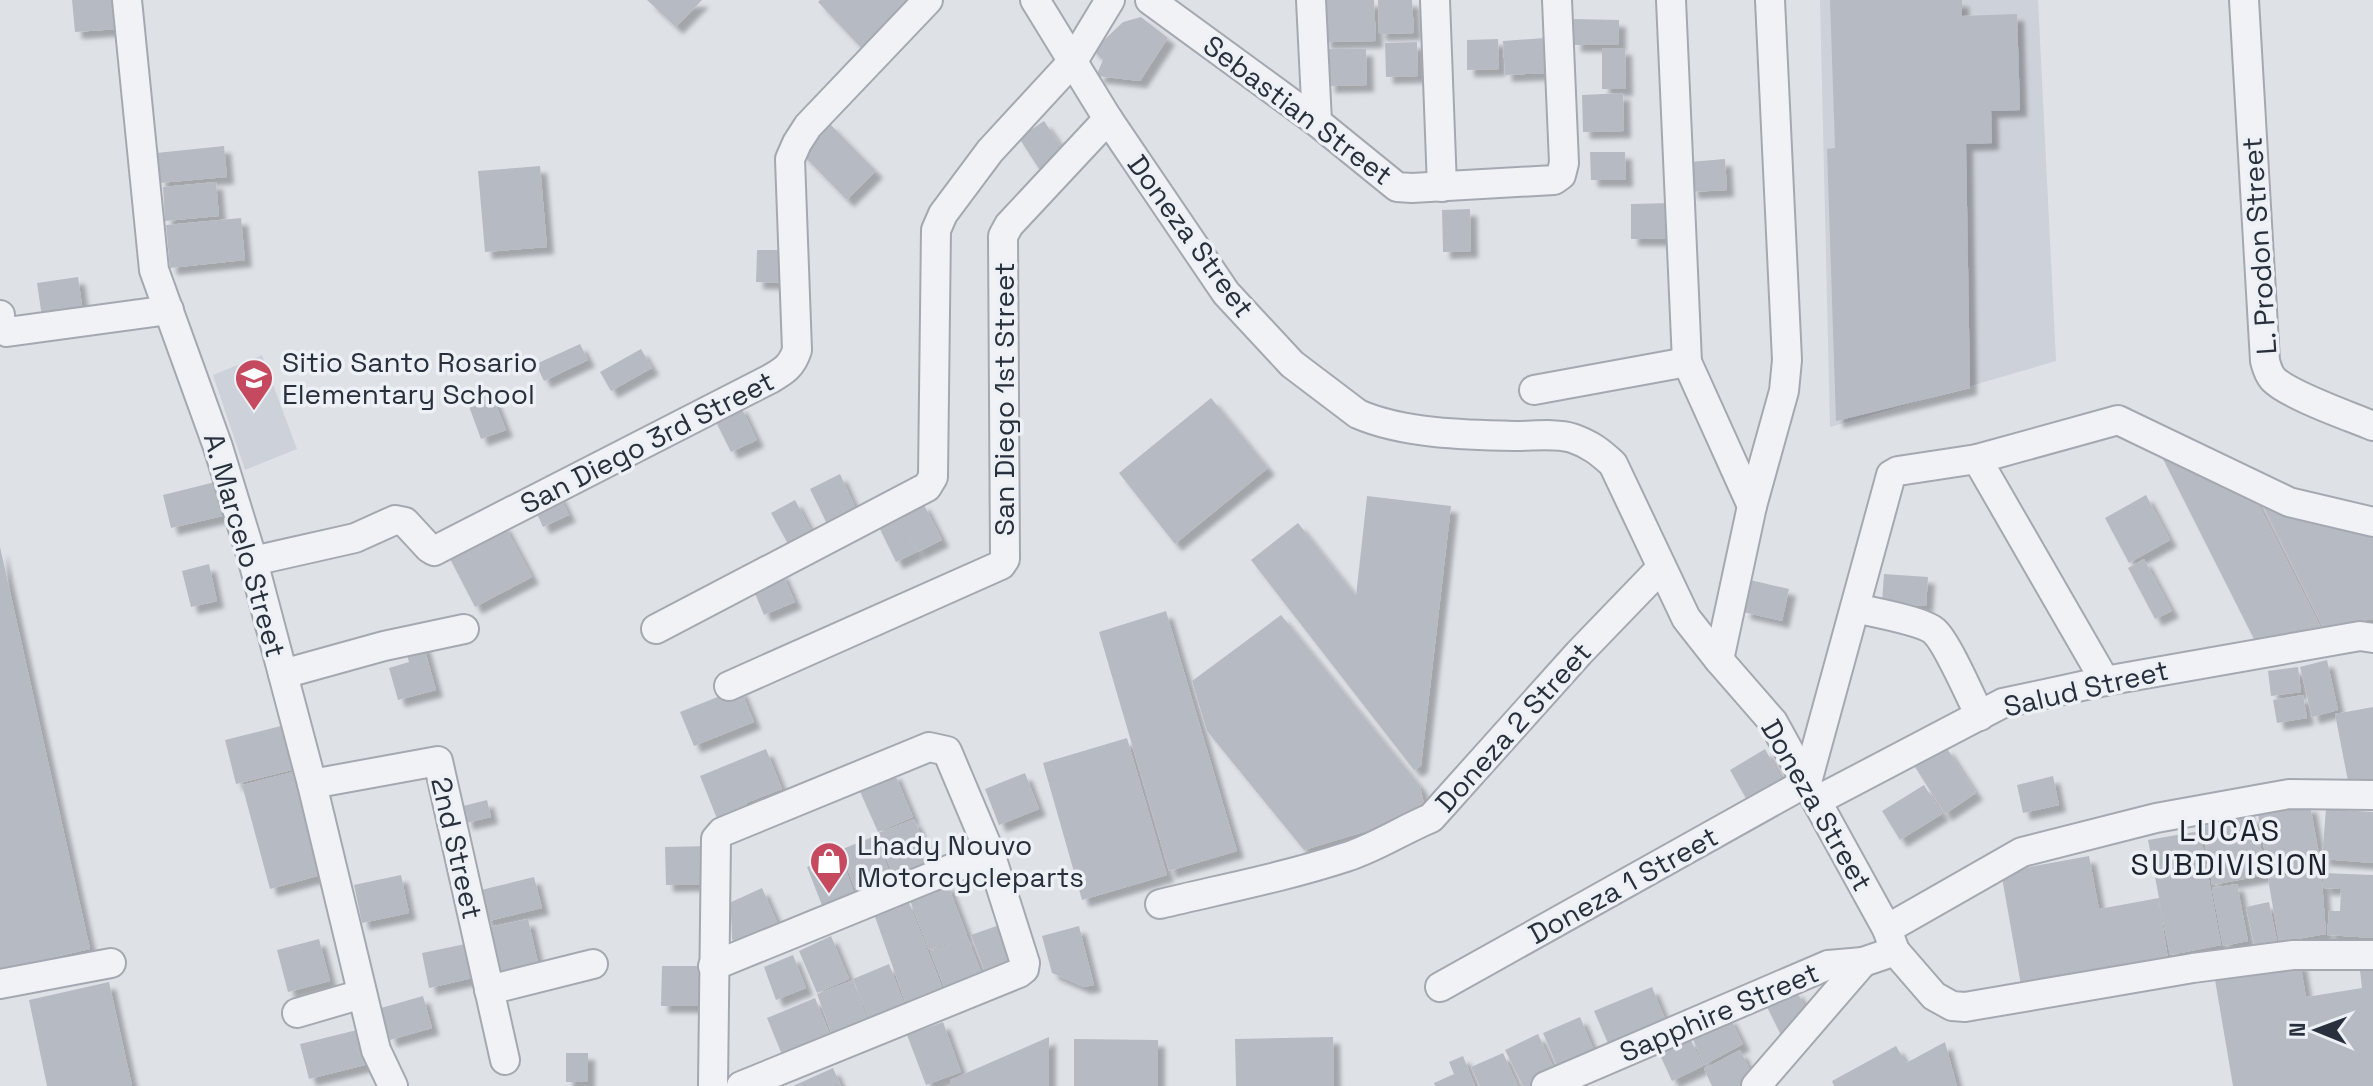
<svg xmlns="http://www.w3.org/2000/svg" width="2373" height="1086" font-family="'Space Grotesk',sans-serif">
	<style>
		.built { fill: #cdd1d9 }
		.building { fill: #b6bbc3; filter: url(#shadow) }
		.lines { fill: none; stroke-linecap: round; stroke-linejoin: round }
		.minor-casing { stroke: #a4a9b1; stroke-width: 32 }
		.minor { stroke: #f1f2f5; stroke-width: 28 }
		.labels { text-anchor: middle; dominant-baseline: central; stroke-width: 7; stroke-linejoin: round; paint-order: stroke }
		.street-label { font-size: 28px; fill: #28303d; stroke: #edf1f5 }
		.poi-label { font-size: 28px; fill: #28303d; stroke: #edf1f5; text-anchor: start }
		.neighbourhood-label { font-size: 30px; letter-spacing: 2px; fill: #1b222d; stroke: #edf1f5 }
	</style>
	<defs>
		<filter id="shadow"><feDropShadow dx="7" dy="7" stdDeviation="2" flood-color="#0004"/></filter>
	</defs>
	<rect width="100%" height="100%" fill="#dee2e7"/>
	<g class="built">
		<polygon points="1820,0 2038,0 2056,361 1830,427"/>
		<polygon points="262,355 297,449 245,470 213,375"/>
	</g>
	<g class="building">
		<polygon points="72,0 115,0 118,29 75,32"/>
		<polygon points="647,0 702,0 676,27"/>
		<polygon points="820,0 920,0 868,55 818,2"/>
		<polygon points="1322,0 1374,0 1376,41 1324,42"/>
		<polygon points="1378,0 1412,0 1414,33 1379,34"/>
		<polygon points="1830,0 1962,0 1962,16 2017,14 2020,110 1991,111 1992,143 1966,144 1970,388 1836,421 1827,149 1835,148"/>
		<polygon points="1141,17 1168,38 1140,81 1096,76 1103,60 1090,47 1097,33 1105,39 1123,22"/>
		<polygon points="1574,19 1619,20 1619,45 1574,45"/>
		<polygon points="1545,38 1547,73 1505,75 1503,41"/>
		<polygon points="1498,39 1499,69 1467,70 1467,40"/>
		<polygon points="1417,42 1418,76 1386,77 1385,43"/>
		<polygon points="1602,48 1625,48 1626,89 1602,89"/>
		<polygon points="1328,49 1366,49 1367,85 1328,86"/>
		<polygon points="1623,93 1624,131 1583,132 1582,95"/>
		<polygon points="1044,121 1067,155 1041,172 1019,138"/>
		<polygon points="829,123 876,171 847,200 800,152"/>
		<polygon points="224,146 227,177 159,183 156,153"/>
		<polygon points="1590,152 1625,152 1626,180 1591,180"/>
		<polygon points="1725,159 1727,190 1691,192 1689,162"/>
		<polygon points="540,166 547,247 485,252 478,171"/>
		<polygon points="216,182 219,216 165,221 163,187"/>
		<polygon points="1672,203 1672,239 1631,239 1631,204"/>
		<polygon points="1470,209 1471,251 1443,252 1442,210"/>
		<polygon points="241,218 245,260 170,268 166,225"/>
		<polygon points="757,250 793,250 793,283 756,282"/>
		<polygon points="78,277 84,319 43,324 37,283"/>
		<polygon points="580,344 588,360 544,381 536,364"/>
		<polygon points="641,349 652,368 611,391 600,372"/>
		<polygon points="491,392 506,430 481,439 467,401"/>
		<polygon points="1211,398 1268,468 1175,544 1119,473"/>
		<polygon points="740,405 757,440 731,452 714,418"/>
		<polygon points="2161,455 2254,496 2321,628 2256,643"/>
		<polygon points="840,474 860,518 831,532 810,489"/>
		<polygon points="219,481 227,515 171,528 163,495"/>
		<polygon points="558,493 569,515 543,527 533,505"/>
		<polygon points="2146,495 2170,540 2129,563 2105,518"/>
		<polygon points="1367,496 1451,506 1421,766 1414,770 1251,560 1298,523 1356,596"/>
		<polygon points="795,500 816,540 793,553 771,513"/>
		<polygon points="2261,502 2373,529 2373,619 2323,627"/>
		<polygon points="923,503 942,540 918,552 905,528 917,552 896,562 877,523"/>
		<polygon points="503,523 532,577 475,607 447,553"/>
		<polygon points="0,547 90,949 0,969"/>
		<polygon points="2144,559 2172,611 2155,619 2128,568"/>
		<polygon points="209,564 217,601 191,607 182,571"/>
		<polygon points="781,571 795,602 764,615 751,584"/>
		<polygon points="1884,574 1928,577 1926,606 1882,603"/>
		<polygon points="1750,580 1789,589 1782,621 1743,612"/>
		<polygon points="1166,611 1237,851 1169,871 1099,632"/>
		<polygon points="1281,615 1420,786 1426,813 1304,850 1207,731 1192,681"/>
		<polygon points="423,643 436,690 398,700 389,668 409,662 405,648"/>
		<polygon points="2327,660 2338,710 2312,717 2300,667"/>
		<polygon points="2298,667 2301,692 2271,696 2268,671"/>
		<polygon points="740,688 754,722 694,746 680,712"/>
		<polygon points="2303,695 2307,718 2277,723 2273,700"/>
		<polygon points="2373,707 2373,781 2348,781 2335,714"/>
		<polygon points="281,726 292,770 236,784 225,740"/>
		<polygon points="1127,738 1167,875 1082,900 1043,763"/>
		<polygon points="1946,747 1976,793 1945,814 1915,767"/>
		<polygon points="766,749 782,789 746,803 748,808 718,821 700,776"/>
		<polygon points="1765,749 1783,782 1748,802 1730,770"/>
		<polygon points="293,772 321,875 270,889 242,785"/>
		<polygon points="894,772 913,817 878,832 858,787"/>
		<polygon points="1025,773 1039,809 999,825 985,789"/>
		<polygon points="2053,776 2059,805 2023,813 2017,785"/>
		<polygon points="1924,785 1942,814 1900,840 1882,811"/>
		<polygon points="487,800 491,817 466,823 463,806"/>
		<polygon points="2310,805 2321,865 2269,875 2258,814"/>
		<polygon points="2326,809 2373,812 2373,863 2322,859"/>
		<polygon points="2255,816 2266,875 2212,885 2202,826"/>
		<polygon points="914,819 935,869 898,885 876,834"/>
		<polygon points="2200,831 2221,945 2170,955 2159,901 2168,959 2021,985 2001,872 2089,856 2099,909 2159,898 2148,840"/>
		<polygon points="875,836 894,883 859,898 840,850"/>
		<polygon points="709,846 711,884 666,885 665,847"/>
		<polygon points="840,854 857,901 825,913 807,867"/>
		<polygon points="2321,868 2326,934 2279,942 2268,879"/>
		<polygon points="2324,873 2373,875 2373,938 2327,935 2329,911 2340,911 2341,889 2323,888"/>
		<polygon points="401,875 409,913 362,923 354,885"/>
		<polygon points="534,877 542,908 485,922 477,891"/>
		<polygon points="947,883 967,935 929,950 909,898"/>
		<polygon points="2237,884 2248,941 2223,946 2212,888"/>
		<polygon points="762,888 781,931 746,946 732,940 731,914 727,904"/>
		<polygon points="908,900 945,995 908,1010 874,914"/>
		<polygon points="2269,902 2277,941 2254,945 2246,907"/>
		<polygon points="528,919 539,967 496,977 485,928"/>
		<polygon points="1002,924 1019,969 988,980 971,935"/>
		<polygon points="1079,926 1094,985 1084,987 1052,973 1042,936"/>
		<polygon points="831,936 849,979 817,993 799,951"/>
		<polygon points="967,936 985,982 948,996 930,951"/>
		<polygon points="319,939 330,981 288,992 277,950"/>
		<polygon points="470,943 477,977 429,988 422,953"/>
		<polygon points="793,955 806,988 776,1000 764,967"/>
		<polygon points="2373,961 2373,1086 2233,1086 2214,974 2300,962 2306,997 2362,988 2359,962"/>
		<polygon points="889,964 907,1011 872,1026 853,979"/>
		<polygon points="662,966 703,966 703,1006 661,1006"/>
		<polygon points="853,980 871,1029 835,1043 817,994"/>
		<polygon points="109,982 132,1086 47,1086 29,1000"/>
		<polygon points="1652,987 1667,1024 1610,1048 1594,1011"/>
		<polygon points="1796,990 1810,1017 1782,1037 1766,1005"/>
		<polygon points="423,996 432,1028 390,1040 381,1008"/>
		<polygon points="815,998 831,1037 783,1057 767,1018"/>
		<polygon points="1729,1016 1743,1044 1704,1065 1692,1037"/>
		<polygon points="1580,1017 1597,1058 1560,1073 1543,1033"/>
		<polygon points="943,1022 961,1072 926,1085 907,1035"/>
		<polygon points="357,1030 365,1065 309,1079 300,1044"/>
		<polygon points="1538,1034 1556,1073 1529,1086 1523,1086 1505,1050"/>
		<polygon points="1049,1037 1049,1086 950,1086 950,1080"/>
		<polygon points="1333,1037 1334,1086 1236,1086 1235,1039"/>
		<polygon points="1690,1038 1703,1066 1672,1081 1659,1053"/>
		<polygon points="1074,1039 1158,1040 1158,1086 1074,1086"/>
		<polygon points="1945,1042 1957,1086 1834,1086 1832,1081 1896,1046 1906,1063"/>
		<polygon points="1740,1050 1755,1080 1744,1086 1712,1086 1704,1069"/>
		<rect x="566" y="1053" width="22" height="29"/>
		<polygon points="1503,1053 1518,1086 1480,1086 1471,1067"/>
		<polygon points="1463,1056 1475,1086 1435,1086 1434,1083 1454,1074 1449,1062"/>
		<polygon points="833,1068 841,1086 793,1086"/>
	</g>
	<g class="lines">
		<defs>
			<g id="minor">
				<polyline points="127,0 154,270 218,447 253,561 312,784 376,1050 393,1086"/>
				<path d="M1035,0L1108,119L1226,293L1292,364L1358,414C1404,434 1467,435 1517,436C1534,436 1556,433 1572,438C1590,444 1600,452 1613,464L1686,618L1719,660L1773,722L1887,929L1895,951L1934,996L1952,1006L1965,1007L2193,968L2293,955H2373"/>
				<polyline points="1150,0 1317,122 1397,187 1412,188 1554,180 1561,175 1564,163 1557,0"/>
				<polyline points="1311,0 1317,122"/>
				<polyline points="1435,0 1442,187"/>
				<polyline points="1671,0 1687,362 1752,506"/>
				<path d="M2244,0L2265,361C2267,368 2268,373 2273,379C2288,395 2349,416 2373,426"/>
				<polyline points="0,315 1,328 7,332 169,310"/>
				<polyline points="1534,390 1687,362"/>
				<polyline points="1977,459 2105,681"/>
				<path d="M253,561L355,538L395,520L405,522L429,548L434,551L770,379C784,371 792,366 797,350L790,159L797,143L808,126L928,0"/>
				<path d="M1855,608C1872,612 1923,621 1934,631C1947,642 1971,698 1980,716"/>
				<polyline points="656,629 927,487 933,477 936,230 943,214 990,151 1073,61 1110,0"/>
				<polyline points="1719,660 1752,506 1784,391 1787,360 1770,0"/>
				<polyline points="283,674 384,646 464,629"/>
				<polyline points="729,686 1001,565 1005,559 1003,236 1009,225 1108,119"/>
				<polyline points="312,784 438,761 505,1060"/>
				<polyline points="1818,800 2003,703 2105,681 2360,636 2373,638"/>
				<path d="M1160,904C1222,889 1285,877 1346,857C1375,848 1402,830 1431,818L1579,653L1661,568"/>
				<polyline points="1887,929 2022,852 2156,818 2289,794 2373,795"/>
				<polyline points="713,966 990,853"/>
				<polyline points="0,984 111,963"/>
				<polyline points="1440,987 1807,782 1891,475 1898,471 1977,459 2118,420 2289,502 2373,522"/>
				<polyline points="489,990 593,964"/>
				<polyline points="297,1013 362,994"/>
				<polyline points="713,1086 716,839 722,832 929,747 947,751 990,853 1025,963 1024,969 1019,973 741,1086"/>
				<polyline points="1546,1086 1828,965 1863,962 1895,951"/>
				<polyline points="1756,1086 1863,962"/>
			</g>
		</defs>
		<use href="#minor" class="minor-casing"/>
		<use href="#minor" class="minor"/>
	</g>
	<defs>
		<symbol id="school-pin" viewBox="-11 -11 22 30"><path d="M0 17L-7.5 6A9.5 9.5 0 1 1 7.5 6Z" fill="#c54a60" stroke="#edf1f5"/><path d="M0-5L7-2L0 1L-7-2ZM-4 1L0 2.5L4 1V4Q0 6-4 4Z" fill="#fff"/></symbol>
		<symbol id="shop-pin" viewBox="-11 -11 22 30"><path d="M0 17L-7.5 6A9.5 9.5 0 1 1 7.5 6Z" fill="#c54a60" stroke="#edf1f5"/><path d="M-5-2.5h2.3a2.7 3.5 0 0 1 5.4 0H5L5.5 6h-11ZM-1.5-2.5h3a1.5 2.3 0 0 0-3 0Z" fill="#fff"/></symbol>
	</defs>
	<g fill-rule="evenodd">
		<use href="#school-pin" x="232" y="356" width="44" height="60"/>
		<use href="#shop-pin" x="807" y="839" width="44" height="60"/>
	</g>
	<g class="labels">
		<g class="street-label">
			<text transform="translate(1298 110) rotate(37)">Sebastian Street</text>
			<text transform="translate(1191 236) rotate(54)">Doneza Street</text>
			<text transform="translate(2259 246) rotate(-94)">L. Prodon Street</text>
			<text transform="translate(1004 399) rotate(-90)">San Diego 1st Street</text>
			<text transform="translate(647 442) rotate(-27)">San Diego 3rd Street</text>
			<text transform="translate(245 545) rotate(74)">A. Marcelo Street</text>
			<text transform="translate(2086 688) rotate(-13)">Salud Street</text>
			<text transform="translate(1513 727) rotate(-48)">Doneza 2 Street</text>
			<text transform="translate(1817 805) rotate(60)">Doneza Street</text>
			<text transform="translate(457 848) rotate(77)">2nd Street</text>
			<text transform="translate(1623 885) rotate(-29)">Doneza 1 Street</text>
			<text transform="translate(1719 1012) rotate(-23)">Sapphire Street</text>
		</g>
		<g class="poi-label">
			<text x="282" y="362">Sitio Santo Rosario<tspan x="282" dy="32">Elementary School</tspan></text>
			<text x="857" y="845">Lhady Nouvo<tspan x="857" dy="32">Motorcycleparts</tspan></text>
		</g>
		<g class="neighbourhood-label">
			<text x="2230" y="830">LUCAS<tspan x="2230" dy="34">SUBDIVISION</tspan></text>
		</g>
	</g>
	<g transform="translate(2317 1030) rotate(271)" stroke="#edf1f5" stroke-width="6" paint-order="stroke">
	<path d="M0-6L14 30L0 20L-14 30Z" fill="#28303d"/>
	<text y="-12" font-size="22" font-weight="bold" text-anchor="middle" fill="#28303d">N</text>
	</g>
</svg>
